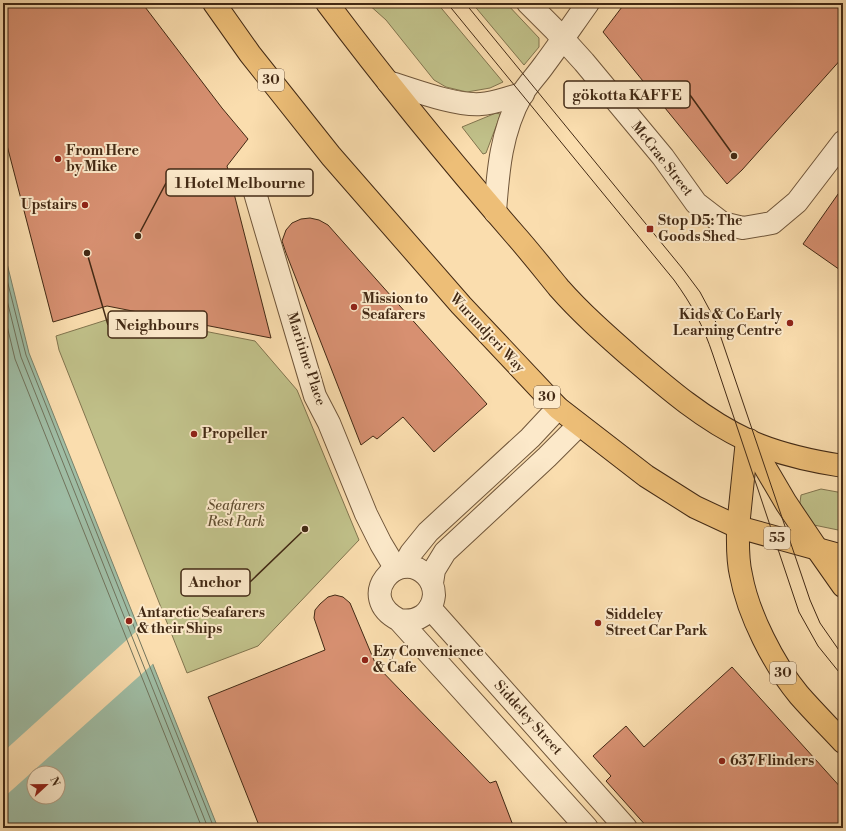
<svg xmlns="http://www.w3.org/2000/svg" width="846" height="831" font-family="'Libre Bodoni',serif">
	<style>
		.green { fill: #c0c089; stroke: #81744e }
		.water { fill: #9fbda5; stroke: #7a826b; fill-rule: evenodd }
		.pier { fill: #faddae }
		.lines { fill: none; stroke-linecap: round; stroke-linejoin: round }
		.shore { stroke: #70735c; stroke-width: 1 }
		.building { fill: #d79071; stroke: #422914 }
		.minor-casing { stroke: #70563a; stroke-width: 24 }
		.primary-casing { stroke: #422914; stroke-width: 24 }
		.trunk-casing { stroke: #422914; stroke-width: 24 }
		.minor { stroke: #fce9ca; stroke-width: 22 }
		.primary { stroke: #edbe77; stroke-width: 22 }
		.trunk { stroke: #edbe77; stroke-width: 22 }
		.tram { stroke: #422914; stroke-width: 1 }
		.poi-dot { fill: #8f2418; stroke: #fce9ca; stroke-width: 1.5 }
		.labels { text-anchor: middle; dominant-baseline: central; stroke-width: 4; stroke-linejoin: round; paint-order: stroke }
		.shield { fill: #fce9ca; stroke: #7a634b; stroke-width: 1 }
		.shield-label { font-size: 13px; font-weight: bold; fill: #422914 }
		.poi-label { font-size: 14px; font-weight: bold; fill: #422914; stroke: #fce9ca; text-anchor: start }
		.street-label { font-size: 14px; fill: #422914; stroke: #fce9ca }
		.park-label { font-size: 14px; font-style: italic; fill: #624f31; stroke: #fce9ca }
		.leader { fill: none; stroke: #422914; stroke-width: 1.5 }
		.callout-dot { fill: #422914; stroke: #fce9ca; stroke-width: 1.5 }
		.callout { fill: #fce9ca; stroke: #422914; stroke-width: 1.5 }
		.callout-label { font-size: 15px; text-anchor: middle; font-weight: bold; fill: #422914 }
	</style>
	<rect width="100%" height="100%" fill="#faddae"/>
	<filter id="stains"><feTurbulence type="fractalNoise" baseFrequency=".005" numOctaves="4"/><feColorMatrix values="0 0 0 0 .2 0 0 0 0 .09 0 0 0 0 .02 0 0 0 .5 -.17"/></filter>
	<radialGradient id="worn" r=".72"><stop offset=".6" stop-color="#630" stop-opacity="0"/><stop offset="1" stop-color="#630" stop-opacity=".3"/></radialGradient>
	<g class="green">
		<polygon points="367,3 437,3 503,82 490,88 467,92 446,87 434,80 386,20"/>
		<polygon points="472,3 506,3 539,38 539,47 524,65"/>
		<polygon points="496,113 500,114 500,116 486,153 483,154 462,127"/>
		<polygon points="122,315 255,341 297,390 359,540 258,646 187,673 59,350 56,336"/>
		<polygon points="821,489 843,493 843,531 809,524 799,510 801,495"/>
	</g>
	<path class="water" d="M3,247L29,353L218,828H3ZM34,773H58V797H34Z"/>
	<polygon class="pier" points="141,627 155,662 3,798 3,752"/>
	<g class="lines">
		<g class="shore">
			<polyline points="3,264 26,355 214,828"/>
			<polyline points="3,284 21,357 208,828"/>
			<polyline points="3,309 15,359 202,828"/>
		</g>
	</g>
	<g class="building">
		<polygon points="3,3 142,3 222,108 248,139 227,166 271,338 107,306 53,322 3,130"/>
		<polygon points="625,3 843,3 843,57 742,170 727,184 603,32"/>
		<polygon points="843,187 843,272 803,244"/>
		<polygon points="310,218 319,220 328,225 487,404 434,452 403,417 377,439 373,436 361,445 286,253 282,241 286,230 292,223 301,219"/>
		<polygon points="335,595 343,597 350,603 376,665 490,783 496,781 514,828 260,828 208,697 325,650 314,618 315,610 320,604 328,597"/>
		<polygon points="732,667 843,790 843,828 648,828 606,781 611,776 593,756 626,726 644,747"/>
	</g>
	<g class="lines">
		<defs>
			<g id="minor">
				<polyline points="528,3 555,30 584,62 663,157 696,203 722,223 743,228 772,223 797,202 843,142"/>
				<path d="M388,82C414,90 455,106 481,104C495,103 509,97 523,94"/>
				<polyline points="253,186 262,217 315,396 329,423 366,514 381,544 396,569"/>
				<path d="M495,212C498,171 501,131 522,94C528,84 537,75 544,65C559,45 573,24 588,3"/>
				<polyline points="403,567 411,553 428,532 530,438 558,408"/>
				<polyline points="432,583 434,570 445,552 547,457 579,425"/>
				<polyline points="430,608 626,828"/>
				<path d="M399,620C417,623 432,614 434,595C434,588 431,580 426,575C398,547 354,597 399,620L587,828"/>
			</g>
			<g id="primary">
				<path d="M738,527C738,543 737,559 741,575C748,614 774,665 799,695C813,711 828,726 843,742"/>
				<polyline points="817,549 843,586"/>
			</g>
			<g id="trunk">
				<polyline points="214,3 250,54 331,156 461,305 558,408 646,476 695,507 738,527 843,556"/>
				<path d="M327,3C387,83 450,160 516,236C531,253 545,271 559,288C581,313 606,335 631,357C667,388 704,420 747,440C778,454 810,461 843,466"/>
				<polyline points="749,440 786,503 817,549"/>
				<polyline points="738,527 747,440"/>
			</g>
		</defs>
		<use href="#minor" class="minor-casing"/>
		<use href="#primary" class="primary-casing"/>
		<use href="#trunk" class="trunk-casing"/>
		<use href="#minor" class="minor"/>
		<use href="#primary" class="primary"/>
		<use href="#trunk" class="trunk"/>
		<g class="tram">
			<path d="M447,3L674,280C692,305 703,325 713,355L799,612L818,646L843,677"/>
			<polyline points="465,3 682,268 700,292 715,320 810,600 820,623 843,656"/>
		</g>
	</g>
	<g class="poi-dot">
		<circle cx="58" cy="159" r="4"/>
		<circle cx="85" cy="205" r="4"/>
		<rect x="646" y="225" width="8" height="8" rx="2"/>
		<circle cx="354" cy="307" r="4"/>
		<circle cx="790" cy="323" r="4"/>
		<circle cx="194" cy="434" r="4"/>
		<circle cx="129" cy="621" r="4"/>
		<circle cx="598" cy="623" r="4"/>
		<circle cx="365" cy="660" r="4"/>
		<circle cx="722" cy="761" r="4"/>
	</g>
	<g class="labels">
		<g class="shield">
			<rect x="258" y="69" width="26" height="22" rx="3"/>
			<rect x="534" y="386" width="26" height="22" rx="3"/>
			<rect x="764" y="527" width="26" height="22" rx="3"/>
			<rect x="770" y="662" width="26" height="22" rx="3"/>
		</g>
		<g class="shield-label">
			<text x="271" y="80">30</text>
			<text x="547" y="397">30</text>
			<text x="777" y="538">55</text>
			<text x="783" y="673">30</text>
		</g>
		<g class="poi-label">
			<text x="66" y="151">From Here<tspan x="66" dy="16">by Mike</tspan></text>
			<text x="77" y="205" text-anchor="end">Upstairs</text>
			<text x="658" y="221">Stop D5: The<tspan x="658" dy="16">Goods Shed</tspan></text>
			<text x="362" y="299">Mission to<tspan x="362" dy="16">Seafarers</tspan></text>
			<text x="782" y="315" text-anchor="end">Kids &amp; Co Early<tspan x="782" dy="16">Learning Centre</tspan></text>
			<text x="202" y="434">Propeller</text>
			<text x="137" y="613">Antarctic Seafarers<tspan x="137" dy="16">&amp; their Ships</tspan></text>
			<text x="606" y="615">Siddeley<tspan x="606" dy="16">Street Car Park</tspan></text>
			<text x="373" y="652">Ezy Convenience<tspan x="373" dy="16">&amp; Cafe</tspan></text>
			<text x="730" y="761">637 Flinders</text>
		</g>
		<g class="street-label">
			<text transform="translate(662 159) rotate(52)">McCrae Street</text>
			<text transform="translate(487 333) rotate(47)">Wurundjeri Way</text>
			<text transform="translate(306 359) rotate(72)">Maritime Place</text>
			<text transform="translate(528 718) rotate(48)">Siddeley Street</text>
		</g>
		<g class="park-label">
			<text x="236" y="506">Seafarers<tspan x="236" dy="16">Rest Park</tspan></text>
		</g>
	</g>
	<path class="leader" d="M734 156L690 95M138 236L166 183M87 253L108 325M305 529L250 582"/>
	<g class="callout-dot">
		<circle cx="734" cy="156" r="4"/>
		<circle cx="138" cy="236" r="4"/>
		<circle cx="87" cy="253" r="4"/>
		<circle cx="305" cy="529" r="4"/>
	</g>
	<g class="callout">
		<rect x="564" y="81" width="126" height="27" rx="4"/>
		<rect x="166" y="169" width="147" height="27" rx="4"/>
		<rect x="108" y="311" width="99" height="27" rx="4"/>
		<rect x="181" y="569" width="69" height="27" rx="4"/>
	</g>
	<g class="callout-label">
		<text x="627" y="100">gökotta KAFFE</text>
		<text x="240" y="188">1 Hotel Melbourne</text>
		<text x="157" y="330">Neighbours</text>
		<text x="215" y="587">Anchor</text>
	</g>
	<rect width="846" height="831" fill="none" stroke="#faddae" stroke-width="16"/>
	<rect x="4" y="4" width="838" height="823" fill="none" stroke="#422914" stroke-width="2"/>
	<rect x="8" y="8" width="830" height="815" fill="none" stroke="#422914"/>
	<g transform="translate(46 785) rotate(68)"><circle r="19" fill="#fce9ca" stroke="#b29c81"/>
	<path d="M0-3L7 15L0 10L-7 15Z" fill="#8f2418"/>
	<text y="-6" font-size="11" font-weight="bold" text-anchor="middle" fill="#422914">N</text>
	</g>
	<rect width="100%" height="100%" filter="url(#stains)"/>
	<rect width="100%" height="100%" fill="url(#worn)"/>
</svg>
